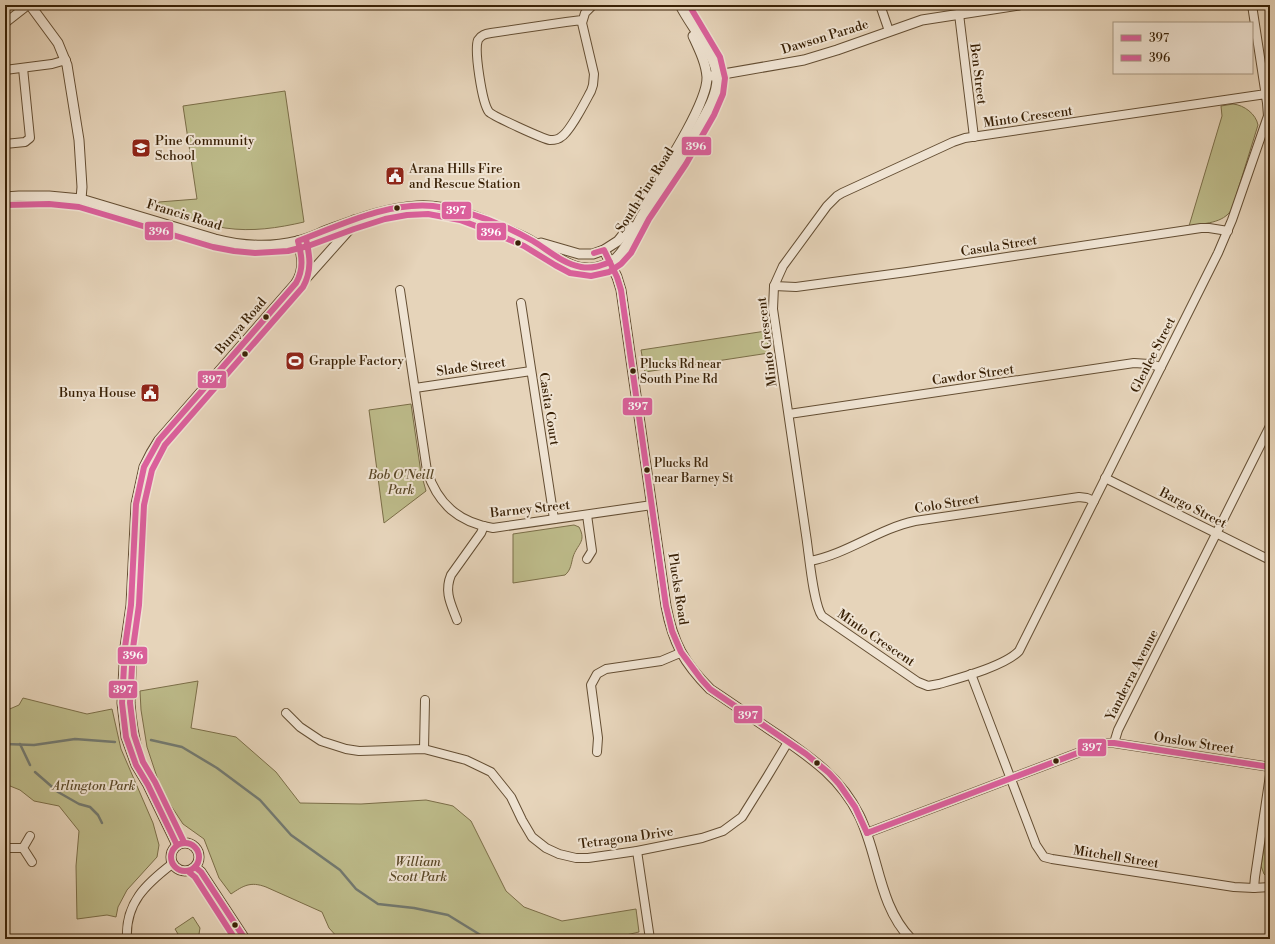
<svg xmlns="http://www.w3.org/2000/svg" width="1275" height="944" font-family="'Libre Bodoni',serif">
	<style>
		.green { fill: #bdbb8a; stroke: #7b6e48 }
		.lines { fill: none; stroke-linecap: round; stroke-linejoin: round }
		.stream { stroke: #737a71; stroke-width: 2.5 }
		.minor-casing { stroke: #644e33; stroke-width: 10 }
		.tertiary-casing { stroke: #644e33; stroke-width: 11 }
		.minor { stroke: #efe3d2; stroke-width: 8 }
		.tertiary { stroke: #efe3d2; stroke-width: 9 }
		.bus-1-casing { stroke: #efe3d2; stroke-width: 9 }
		.bus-2-casing { stroke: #efe3d2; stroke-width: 9 }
		.bus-1 { stroke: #db609c; stroke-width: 6 }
		.bus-2 { stroke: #db609c; stroke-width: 6 }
		.bus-dot { fill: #392106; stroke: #efe3d2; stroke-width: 1.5 }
		.labels { text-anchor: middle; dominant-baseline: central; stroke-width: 4; stroke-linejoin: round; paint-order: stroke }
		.bus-label { font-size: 12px; fill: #392106; stroke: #efe3d2; text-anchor: start }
		.street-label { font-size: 13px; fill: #392106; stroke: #efe3d2 }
		.poi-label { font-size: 13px; fill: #392106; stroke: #efe3d2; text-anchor: start }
		.park-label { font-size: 13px; font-style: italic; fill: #5a4827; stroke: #efe3d2 }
		.line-badge { stroke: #efe3d2; stroke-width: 1.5 }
		.badge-label { font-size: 11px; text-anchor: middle; font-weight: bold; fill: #fff }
	</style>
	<rect width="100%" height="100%" fill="#e6d4ba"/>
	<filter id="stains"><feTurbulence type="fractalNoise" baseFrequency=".005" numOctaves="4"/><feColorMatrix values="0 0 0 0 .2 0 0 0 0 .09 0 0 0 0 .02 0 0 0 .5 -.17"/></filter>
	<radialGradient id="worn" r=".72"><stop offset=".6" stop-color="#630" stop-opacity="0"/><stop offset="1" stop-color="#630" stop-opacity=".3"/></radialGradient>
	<g class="green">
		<path d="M285,91L304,222C278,228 252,232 225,228C202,224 179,215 157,208L159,202L197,199L183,106Z"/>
		<path d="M1233,104C1244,105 1256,114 1258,125L1232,209C1223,224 1204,223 1189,226L1222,116L1221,106Z"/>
		<polygon points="766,331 769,353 645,372 641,350"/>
		<polygon points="411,404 421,473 426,491 384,523 369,410"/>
		<path d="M574,525L579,527C587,542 577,544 573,557C571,564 571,570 565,575L513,583V534Z"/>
		<path d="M198,681L191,728L236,737L276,772L300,803L361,804L426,800L449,805L453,806L471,821L506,891L524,907L562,921L636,909L639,932L609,939H339L329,928L322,912L266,887C250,881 243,886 231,894L219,878L204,839L183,824L162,792L147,747L141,710L140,691Z"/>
		<polygon points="23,698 87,714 112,709 121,749 153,823 159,845 157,857 127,890 118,907 116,917 107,915 77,919 76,866 79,831 59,806 34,801 20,790 5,784 5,711 19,705"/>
		<polygon points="1270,809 1270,880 1264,874 1261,866"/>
		<polygon points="193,917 200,928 199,934 203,939 181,939 175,929"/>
	</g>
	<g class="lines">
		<g class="stream">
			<polyline points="151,740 182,747 217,768 260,800 291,835 340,870 356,889 378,904 414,908 448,915 487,939"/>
			<polyline points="5,744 34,745 75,739 115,742"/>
			<polyline points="20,744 30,765"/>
			<polyline points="35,772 58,792 79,804 90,807 98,815 102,823"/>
		</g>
		<defs>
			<g id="minor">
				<polyline points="880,5 889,31"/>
				<path d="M1252,5L1267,103L1268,116L1232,220L1218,253L1019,651C1005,666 960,678 939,684L928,686L918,682L822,616C813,604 809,553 806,535C795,460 784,384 773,309L774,286L783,266L827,206L837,196L842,193L953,142L965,138L1266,94"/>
				<polyline points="959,14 974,137"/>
				<path d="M582,20L566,22L491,33C485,34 481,35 478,40C474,50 482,103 489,112C493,116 543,139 550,140C554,140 558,140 561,137C570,132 585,102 591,91L593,85L594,74L582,23L585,13L593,5"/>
				<polyline points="5,23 28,5"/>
				<polyline points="5,70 52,64 66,60"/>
				<polyline points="5,144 25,142 30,138 23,68"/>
				<polyline points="774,286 796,287 907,272 1201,228 1209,228 1228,231"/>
				<path d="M400,290L427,471C438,504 458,522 493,528L652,505"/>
				<polyline points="521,303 554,519"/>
				<polyline points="415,388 531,371"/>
				<polyline points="789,414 1134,363 1149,364 1161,367"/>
				<polyline points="1105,478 1270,560"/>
				<polyline points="587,515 592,551 587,559"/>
				<path d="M810,561C847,554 878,529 915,521L1079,497L1087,498L1094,501"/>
				<path d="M457,620C451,604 444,592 451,575L481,533L484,526"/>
				<polyline points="971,674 1036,845 1044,857 1052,859 1234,887 1254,888 1270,887"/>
				<polyline points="286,713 300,727 321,741 346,749 359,751 424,749 466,760 491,772 511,797 522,820 532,837 546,848 559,854 576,858 588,858 637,851 702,838 723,831 742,817 767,777 788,742"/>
				<polyline points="1114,743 1118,730 1270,426"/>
				<polyline points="424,749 425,700"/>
				<polyline points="597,752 598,738 591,685 597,674 606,669 661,661 680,653"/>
				<polyline points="867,833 1104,743 1114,743 1270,767"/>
				<polyline points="30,836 23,848 32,862"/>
				<polyline points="5,848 23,848"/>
				<polyline points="637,851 650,939"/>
				<polyline points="1254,888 1255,877 1270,775"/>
				<path d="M127,939C125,903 146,884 172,864"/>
			</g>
			<g id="tertiary">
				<polyline points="30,5 58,43 67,65 79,140 82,187 81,199"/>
				<polyline points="712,76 804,60 837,50 922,20 1019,5"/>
				<path d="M5,197L19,196H49L81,199L215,239C242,246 269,248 297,241C308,239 319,233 330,229C358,219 386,208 417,206C448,204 478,217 506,229C516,233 526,237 535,243C551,252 567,267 586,268C597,269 607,265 616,258C628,247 634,229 642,215C651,202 660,190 669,177C679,162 687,146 696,131C705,114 717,97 717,78C716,54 690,26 680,5"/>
				<path d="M642,205C658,179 708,104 707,77C706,63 699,49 693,36"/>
				<polyline points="541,243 579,254 593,254 604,250 618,241 630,226"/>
				<path d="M604,250L617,277L621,290L666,606C673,643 684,663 710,689C733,704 755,720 778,735C811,758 840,777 859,815C879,855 878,905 911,939"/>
				<polyline points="296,283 307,277 348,231 354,220"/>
				<path d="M132,625C133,651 130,677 130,703C131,723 135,742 140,761"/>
				<circle cx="185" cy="857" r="14"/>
				<path d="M177,845L148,785L136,765L126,737L122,703L125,647L131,605L136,504L144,467L151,453L159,440L296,283C305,269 302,256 298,241"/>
				<polyline points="195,867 201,872 245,939"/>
			</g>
		</defs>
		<use href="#minor" class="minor-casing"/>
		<use href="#tertiary" class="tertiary-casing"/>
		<use href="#minor" class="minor"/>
		<use href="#tertiary" class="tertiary"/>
		<defs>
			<g id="bus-1">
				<polyline points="594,253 604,250 617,277 621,290 666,606 672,631 681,652 701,679 710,689 806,754 829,773 839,784 855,807 867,833"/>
				<polyline points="867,833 1104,743 1114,743 1270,767"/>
				<circle cx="185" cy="857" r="14"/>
				<path d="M177,845L148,785L136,765L126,737L122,703L125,647L131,605L136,504L144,467L159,440L296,283C304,269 302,256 298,241C341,225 386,202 433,206C467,210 503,224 533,241C548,250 563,264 581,267C592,269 600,266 610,262"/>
				<polyline points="195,867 201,872 245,939"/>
			</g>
			<g id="bus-2">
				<polyline points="6,205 49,204 79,207 213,247 234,251 255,253 288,251 308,246 354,229 385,219 407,215 428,214 460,220 492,232 524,246 555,265 570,273 591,276 609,272 621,264 631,253 649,219 686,164 714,115 723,94 725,78 720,57 689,5"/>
				<path d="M184,842L155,782L143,762L134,735L130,703L133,648L139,605L144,505L152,470L165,445L303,287C312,271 310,256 306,239"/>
				<polyline points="190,873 195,877 235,939"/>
			</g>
		</defs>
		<use href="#bus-1" class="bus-1-casing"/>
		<use href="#bus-2" class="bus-2-casing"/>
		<use href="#bus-1" class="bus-1"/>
		<use href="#bus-2" class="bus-2"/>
	</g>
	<defs>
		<symbol id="school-square" viewBox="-11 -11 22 22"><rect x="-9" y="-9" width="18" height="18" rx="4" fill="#8f2418" stroke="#efe3d2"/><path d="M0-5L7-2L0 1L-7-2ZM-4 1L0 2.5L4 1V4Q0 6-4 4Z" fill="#fff"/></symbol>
		<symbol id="civic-square" viewBox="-11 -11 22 22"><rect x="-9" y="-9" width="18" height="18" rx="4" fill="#8f2418" stroke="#efe3d2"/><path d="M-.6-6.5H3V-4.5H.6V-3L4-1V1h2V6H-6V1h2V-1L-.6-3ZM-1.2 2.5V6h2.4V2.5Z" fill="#fff"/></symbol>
		<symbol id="stadium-square" viewBox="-11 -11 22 22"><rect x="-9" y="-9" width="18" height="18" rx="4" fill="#8f2418" stroke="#efe3d2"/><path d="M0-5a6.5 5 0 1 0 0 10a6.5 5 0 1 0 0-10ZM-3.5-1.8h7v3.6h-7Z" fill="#fff"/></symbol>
	</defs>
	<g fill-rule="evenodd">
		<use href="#school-square" x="130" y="137" width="22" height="22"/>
		<use href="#civic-square" x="384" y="165" width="22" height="22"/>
		<use href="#stadium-square" x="284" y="350" width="22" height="22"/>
		<use href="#civic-square" x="139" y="382" width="22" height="22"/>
	</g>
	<g class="bus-dot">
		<circle cx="397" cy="208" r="3.5"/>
		<circle cx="518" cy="243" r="3.5"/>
		<circle cx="266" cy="317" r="3.5"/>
		<circle cx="245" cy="354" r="3.5"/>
		<circle cx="633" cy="371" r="3.5"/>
		<circle cx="647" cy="470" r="3.5"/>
		<circle cx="1056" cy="761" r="3.5"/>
		<circle cx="817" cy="763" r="3.5"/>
		<circle cx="235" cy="925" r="3.5"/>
	</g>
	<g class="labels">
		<g class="bus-label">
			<text x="640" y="364">Plucks Rd near<tspan x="640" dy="15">South Pine Rd</tspan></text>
			<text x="654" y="463">Plucks Rd<tspan x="654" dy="15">near Barney St</tspan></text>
		</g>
		<g class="street-label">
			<text transform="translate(825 37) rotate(-17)">Dawson Parade</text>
			<text transform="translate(978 74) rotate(83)">Ben Street</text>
			<text transform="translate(1028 117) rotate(-8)">Minto Crescent</text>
			<text transform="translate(645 190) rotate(-58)">South Pine Road</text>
			<text transform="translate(184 215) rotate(17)">Francis Road</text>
			<text transform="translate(999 246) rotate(-9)">Casula Street</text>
			<text transform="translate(241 326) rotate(-49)">Bunya Road</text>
			<text transform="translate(767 342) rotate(-97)">Minto Crescent</text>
			<text transform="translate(1153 355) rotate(-63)">Glenlee Street</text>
			<text transform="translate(471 367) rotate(-8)">Slade Street</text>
			<text transform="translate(973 375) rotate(-8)">Cawdor Street</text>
			<text transform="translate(549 409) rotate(81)">Casita Court</text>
			<text transform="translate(947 504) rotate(-9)">Colo Street</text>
			<text transform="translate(1193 508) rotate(27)">Bargo Street</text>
			<text transform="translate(530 509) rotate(-6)">Barney Street</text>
			<text transform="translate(678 589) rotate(81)">Plucks Road</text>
			<text transform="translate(876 638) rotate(34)">Minto Crescent</text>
			<text transform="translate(1132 675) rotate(-63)">Yanderra Avenue</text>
			<text transform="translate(1194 743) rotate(9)">Onslow Street</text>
			<text transform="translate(626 838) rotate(-8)">Tetragona Drive</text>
			<text transform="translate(1116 857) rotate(9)">Mitchell Street</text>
		</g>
		<g class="poi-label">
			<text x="155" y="141">Pine Community<tspan x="155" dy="15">School</tspan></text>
			<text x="409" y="169">Arana Hills Fire<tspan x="409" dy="15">and Rescue Station</tspan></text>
			<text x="309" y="361">Grapple Factory</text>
			<text x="136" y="393" text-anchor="end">Bunya House</text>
		</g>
		<g class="park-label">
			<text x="401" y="475">Bob O'Neill<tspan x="401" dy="15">Park</tspan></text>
			<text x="94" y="786">Arlington Park</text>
			<text x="418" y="862">William<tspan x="418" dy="15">Scott Park</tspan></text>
		</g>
	</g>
	<g class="line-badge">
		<rect x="681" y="136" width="31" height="20" rx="4" fill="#db609c"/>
		<rect x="441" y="201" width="31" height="19" rx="4" fill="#db609c"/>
		<rect x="144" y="221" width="30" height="20" rx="4" fill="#db609c"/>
		<rect x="476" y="222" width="31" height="19" rx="4" fill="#db609c"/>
		<rect x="197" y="370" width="30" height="19" rx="4" fill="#db609c"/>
		<rect x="622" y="397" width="31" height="19" rx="4" fill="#db609c"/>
		<rect x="117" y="646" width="31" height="19" rx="4" fill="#db609c"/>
		<rect x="108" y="680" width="30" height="19" rx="4" fill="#db609c"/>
		<rect x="733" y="705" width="30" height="19" rx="4" fill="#db609c"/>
		<rect x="1077" y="738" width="30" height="19" rx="4" fill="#db609c"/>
	</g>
	<g class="badge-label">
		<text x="696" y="150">396</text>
		<text x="456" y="214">397</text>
		<text x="159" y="235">396</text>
		<text x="491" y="236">396</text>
		<text x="212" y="383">397</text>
		<text x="638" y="410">397</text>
		<text x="133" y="659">396</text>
		<text x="123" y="693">397</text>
		<text x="748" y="719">397</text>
		<text x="1092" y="751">397</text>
	</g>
	<rect width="1275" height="944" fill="none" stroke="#e6d4ba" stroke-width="20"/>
	<rect x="6" y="6" width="1263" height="932" fill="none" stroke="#392106" stroke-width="2"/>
	<rect x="10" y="10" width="1255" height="924" fill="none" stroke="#392106"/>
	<rect x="1113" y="22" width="140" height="52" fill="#efe3d2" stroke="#a69580"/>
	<rect x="1121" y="35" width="20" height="6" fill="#db609c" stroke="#a69580"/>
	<text x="1149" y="42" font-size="12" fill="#392106">397</text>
	<rect x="1121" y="55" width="20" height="6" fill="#db609c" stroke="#a69580"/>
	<text x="1149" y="62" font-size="12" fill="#392106">396</text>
	<rect width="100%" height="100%" filter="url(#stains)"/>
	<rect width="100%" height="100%" fill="url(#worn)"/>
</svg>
